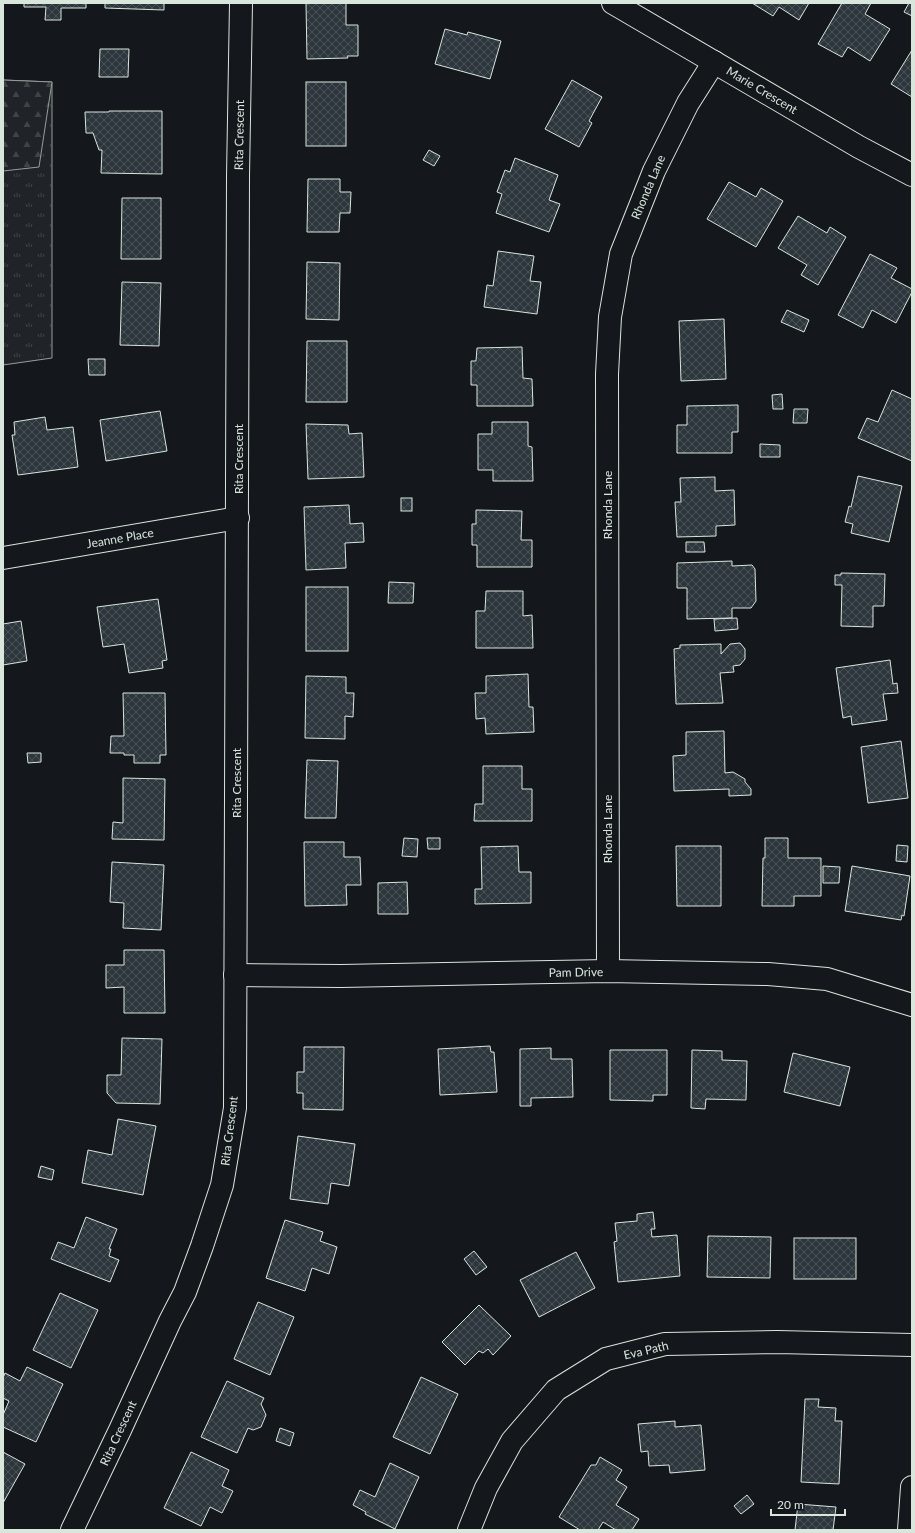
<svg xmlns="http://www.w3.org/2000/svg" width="915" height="1533" font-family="Lato,sans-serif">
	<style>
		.grass { fill: url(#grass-tufts); stroke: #939e99 }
		.forest { fill: url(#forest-firs); stroke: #939e99 }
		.building { fill: url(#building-cross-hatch); stroke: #d8e6dc }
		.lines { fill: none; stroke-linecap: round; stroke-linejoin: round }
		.minor-casing { stroke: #d8e6dc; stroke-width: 24 }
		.minor { stroke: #14181c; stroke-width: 22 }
		.labels { text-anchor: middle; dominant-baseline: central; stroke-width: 3; stroke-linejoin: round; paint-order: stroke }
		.street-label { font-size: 12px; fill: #d8e6dc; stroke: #14181c }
	</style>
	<defs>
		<pattern id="grass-tufts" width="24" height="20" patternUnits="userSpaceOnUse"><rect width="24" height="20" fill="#202428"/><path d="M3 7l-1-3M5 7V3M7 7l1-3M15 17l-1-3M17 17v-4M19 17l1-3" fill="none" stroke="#404447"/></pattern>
		<pattern id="forest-firs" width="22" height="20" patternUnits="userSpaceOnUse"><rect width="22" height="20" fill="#202428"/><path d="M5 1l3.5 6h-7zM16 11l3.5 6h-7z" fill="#404447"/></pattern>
		<pattern id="building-cross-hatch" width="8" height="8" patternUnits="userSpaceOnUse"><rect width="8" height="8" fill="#2c363c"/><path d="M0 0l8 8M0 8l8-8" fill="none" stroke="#4a5358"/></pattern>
	</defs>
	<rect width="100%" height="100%" fill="#14181c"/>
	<polygon class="grass" points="3,80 52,82 52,358 3,365"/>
	<polygon class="forest" points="3,80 52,82 39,167 3,171"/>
	<g class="building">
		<polygon points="24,3 86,3 86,8 61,8 61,20 45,20 46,7 24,7"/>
		<polygon points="105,3 164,3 164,10 105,8"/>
		<polygon points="306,3 346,3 346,25 358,25 358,56 347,56 348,58 307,59"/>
		<polygon points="752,3 809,3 799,20 779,7 773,16"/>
		<polygon points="842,3 871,3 865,14 890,29 870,61 848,47 842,57 818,44"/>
		<polygon points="909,3 912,3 912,16 904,12"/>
		<polygon points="445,29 467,35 468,32 501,41 490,79 435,64"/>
		<polygon points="100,49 129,49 128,77 99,77"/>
		<polygon points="912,50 912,97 891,84"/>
		<polygon points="572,80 602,97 589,121 592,123 579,147 545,129"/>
		<rect x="306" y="82" width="40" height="64"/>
		<polygon points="109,111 162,111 162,174 101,173 102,150 99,150 93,133 86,133 85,112 109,112"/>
		<polygon points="429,150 440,156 434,166 423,160"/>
		<polygon points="515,158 558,175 549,200 560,204 549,232 496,213 502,194 497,192 505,170 510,172"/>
		<polygon points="308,179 340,179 340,192 351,192 350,213 340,213 339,232 307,232"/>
		<polygon points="729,182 756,197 761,188 783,201 756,247 707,219"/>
		<polygon points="122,198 161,198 161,259 121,259"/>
		<polygon points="798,216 827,233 830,227 846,237 818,285 801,275 807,265 778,248"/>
		<polygon points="498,251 534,256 530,281 541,282 537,314 484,307 487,285 493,286"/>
		<polygon points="870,254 897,268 891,278 912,289 912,292 896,323 872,310 863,328 838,315"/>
		<polygon points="307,262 340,263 339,320 306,319"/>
		<polygon points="122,282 161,283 159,346 120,345"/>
		<polygon points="787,310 809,320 804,332 781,322"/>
		<polygon points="724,319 726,379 681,381 679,321"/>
		<polygon points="307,341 347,341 347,402 306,402"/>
		<polygon points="522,347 523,378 532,379 533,406 477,406 477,385 471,385 471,361 476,361 477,348"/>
		<polygon points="88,359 105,359 105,375 89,375"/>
		<polygon points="892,390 912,399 912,461 858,438 867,418 878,422"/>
		<polygon points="782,394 783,409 773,409 772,395"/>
		<polygon points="738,405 738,432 732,432 732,453 677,453 677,425 687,425 687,406"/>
		<polygon points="794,409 808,409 807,423 793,423"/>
		<polygon points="160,411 167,451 106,461 100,420"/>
		<polygon points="45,417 47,430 73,427 78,467 18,475 12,435 15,435 14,422"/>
		<polygon points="492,422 528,422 528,446 532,447 533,481 493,481 493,470 478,470 478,434 492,434"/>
		<polygon points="306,424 348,425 349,434 362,433 364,477 308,479"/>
		<polygon points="760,444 780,445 780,457 760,457"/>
		<polygon points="858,476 902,486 889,542 851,533 853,524 845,522 849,506 851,507"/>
		<polygon points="715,477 715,491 734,490 735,525 716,526 716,536 677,537 675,502 681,502 680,478"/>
		<rect x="401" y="498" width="11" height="13"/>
		<polygon points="349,505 350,524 363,523 364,542 345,543 346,568 306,570 304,507"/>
		<polygon points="476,510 522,511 521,540 532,540 532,567 477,567 477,545 472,545 472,524 476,524"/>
		<polygon points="686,542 704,542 705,552 686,552"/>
		<polygon points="732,561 732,566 752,565 755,569 756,601 751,608 732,608 732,618 687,619 687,588 677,588 677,563"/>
		<polygon points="841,573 885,574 884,606 873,606 873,627 841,626 842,585 835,585 835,575 841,575"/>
		<polygon points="389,582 414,583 413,603 388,603"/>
		<rect x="306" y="587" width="42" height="64"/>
		<polygon points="486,591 523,591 523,616 532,615 533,648 476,648 476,611 485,611"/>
		<polygon points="158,599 167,660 162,661 163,668 129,673 124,644 103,647 97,607"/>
		<polygon points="737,618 738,629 715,631 714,619"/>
		<polygon points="21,621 27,661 3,665 3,624"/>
		<polygon points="740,643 745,649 745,659 740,665 733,666 734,672 720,673 723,703 676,704 674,649 680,648 680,645 721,644 721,654 730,644"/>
		<polygon points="890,660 893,684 897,683 898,693 883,694 887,720 852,725 851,716 843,718 836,668"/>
		<polygon points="528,674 529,707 533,707 534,732 486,734 485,718 476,719 475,693 486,693 486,676"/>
		<polygon points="306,676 346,677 346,693 354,693 353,717 345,716 345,739 305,738"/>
		<polygon points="123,693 165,693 166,755 160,755 160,763 134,763 134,755 124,755 124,753 110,753 111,736 124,736"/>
		<polygon points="724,731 725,773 733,772 745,779 745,782 751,789 751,795 729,796 729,789 674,791 673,756 686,755 686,732"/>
		<polygon points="901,741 908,798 868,803 861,747"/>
		<polygon points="27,753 41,753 41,762 28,763"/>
		<polygon points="307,760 338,761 336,818 305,818"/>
		<polygon points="483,766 522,766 522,789 532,789 532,821 474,821 475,804 483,804"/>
		<polygon points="123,778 165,779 164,840 112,839 113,822 123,823"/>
		<polygon points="404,838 418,839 417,857 402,856"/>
		<polygon points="427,838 440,838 440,849 428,849"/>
		<polygon points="765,838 788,838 788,858 821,858 821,896 794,896 794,906 762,906 763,858 765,858"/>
		<polygon points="304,842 344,842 344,857 360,857 361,885 346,885 347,905 305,906"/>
		<polygon points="897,845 908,846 907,862 896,861"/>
		<polygon points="518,846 519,872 531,872 531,903 475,904 475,889 482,889 481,847"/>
		<polygon points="676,846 721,846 721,906 677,906"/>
		<polygon points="112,862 164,865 161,930 123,928 124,903 110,902"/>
		<polygon points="823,866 840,867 839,883 823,883"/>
		<polygon points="852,866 910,876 904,916 902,915 901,920 845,911"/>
		<polygon points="407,882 408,914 378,914 378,883"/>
		<polygon points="124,950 164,950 165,1013 124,1013 124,987 106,988 106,965 124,965"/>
		<polygon points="122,1038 162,1039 160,1104 116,1103 107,1093 107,1075 121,1075"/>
		<polygon points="490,1046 491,1052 494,1052 497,1092 440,1095 438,1049"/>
		<polygon points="304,1047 344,1047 343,1110 303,1109 303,1093 297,1093 297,1072 304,1072"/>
		<polygon points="551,1048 551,1059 572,1059 573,1097 531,1098 531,1106 520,1106 520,1049"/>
		<polygon points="610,1050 667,1050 667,1095 653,1095 653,1101 610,1100"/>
		<polygon points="692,1050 722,1051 722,1060 747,1061 746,1100 706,1099 705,1109 691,1108"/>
		<polygon points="793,1053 850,1067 840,1106 784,1092"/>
		<polygon points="118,1119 156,1126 143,1195 82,1183 88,1150 112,1155"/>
		<polygon points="298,1136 355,1144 349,1186 331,1183 328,1204 290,1199"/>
		<polygon points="41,1166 54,1170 52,1180 38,1177"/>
		<polygon points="653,1212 655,1229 651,1229 652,1237 677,1235 680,1276 618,1282 614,1242 617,1241 615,1223 637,1221 637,1214"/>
		<polygon points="86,1217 117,1229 109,1249 111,1249 109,1256 119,1260 110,1282 51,1259 58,1242 74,1248"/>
		<polygon points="285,1220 323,1232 320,1241 337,1247 329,1274 312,1268 305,1291 266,1278"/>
		<polygon points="708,1236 771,1237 770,1278 707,1277"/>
		<rect x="794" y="1238" width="62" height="41"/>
		<polygon points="474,1251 487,1267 476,1275 464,1259"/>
		<polygon points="576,1252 595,1288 539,1317 520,1280"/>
		<polygon points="60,1293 98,1310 71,1368 33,1350"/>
		<polygon points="258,1302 294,1317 270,1375 234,1359"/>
		<polygon points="479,1305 511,1336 493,1355 488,1349 483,1353 479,1351 465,1365 442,1342"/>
		<polygon points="27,1367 63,1384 36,1442 3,1427 3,1415 9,1401 3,1398 3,1378 5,1373 20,1381"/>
		<polygon points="421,1377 458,1394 430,1454 393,1437"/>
		<polygon points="227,1381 264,1398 261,1404 266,1415 261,1427 253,1430 248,1428 237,1453 201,1437"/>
		<polygon points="805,1399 819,1399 818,1407 836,1408 835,1421 842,1421 839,1484 801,1482"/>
		<polygon points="675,1421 675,1427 701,1425 705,1470 670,1473 669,1465 649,1466 648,1451 641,1452 638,1424"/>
		<polygon points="280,1428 294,1433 290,1446 276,1441"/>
		<polygon points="3,1452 25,1464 3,1503"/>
		<polygon points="191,1452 229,1470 222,1486 233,1491 222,1513 210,1507 201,1526 164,1508"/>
		<polygon points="600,1457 622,1470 616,1480 627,1487 616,1505 639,1519 632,1530 616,1530 603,1522 598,1530 580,1530 559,1517 591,1465 596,1465"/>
		<polygon points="390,1463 419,1477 395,1529 365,1514 366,1512 353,1505 360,1490 375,1497"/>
		<polygon points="747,1495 754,1504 741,1514 734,1506"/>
		<polygon points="798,1504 836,1507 833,1530 795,1530"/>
	</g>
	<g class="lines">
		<defs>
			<g id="minor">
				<polyline points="613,3 859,147 912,175"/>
				<polyline points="3,558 238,518"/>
				<polyline points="608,971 607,374 610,317 621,254 654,171 688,103 714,62"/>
				<polyline points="235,975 341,976 608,971 768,974 827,979 912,1005"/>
				<polyline points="72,1530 120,1430 170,1321 185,1292 202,1246 222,1185 235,1108 238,176 241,3"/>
				<polyline points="469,1530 486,1488 512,1441 556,1390 606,1359 665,1344 777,1342 912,1345"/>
				<polyline points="909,1530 912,1487"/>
			</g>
		</defs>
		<use href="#minor" class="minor-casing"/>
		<use href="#minor" class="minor"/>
	</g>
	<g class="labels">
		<g class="street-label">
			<text transform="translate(762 90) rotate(31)">Marie Crescent</text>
			<text transform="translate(239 135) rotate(-89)">Rita Crescent</text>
			<text transform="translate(648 187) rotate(-67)">Rhonda Lane</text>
			<text transform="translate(238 459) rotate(-90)">Rita Crescent</text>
			<text transform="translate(607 505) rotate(-90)">Rhonda Lane</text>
			<text transform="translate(120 538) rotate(-10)">Jeanne Place</text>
			<text transform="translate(236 783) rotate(-90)">Rita Crescent</text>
			<text transform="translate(607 829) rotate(-90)">Rhonda Lane</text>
			<text transform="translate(576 972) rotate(-1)">Pam Drive</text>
			<text transform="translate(229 1131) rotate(-83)">Rita Crescent</text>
			<text transform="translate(646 1350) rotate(-13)">Eva Path</text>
			<text transform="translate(118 1433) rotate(-65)">Rita Crescent</text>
		</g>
	</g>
	<rect width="915" height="1533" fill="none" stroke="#d8e6dc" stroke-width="8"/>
	<path d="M771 1509v6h74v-6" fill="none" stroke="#d8e6dc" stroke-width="2"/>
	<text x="777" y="1509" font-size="12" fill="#d8e6dc" stroke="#14181c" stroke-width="3" paint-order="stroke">20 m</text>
</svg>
